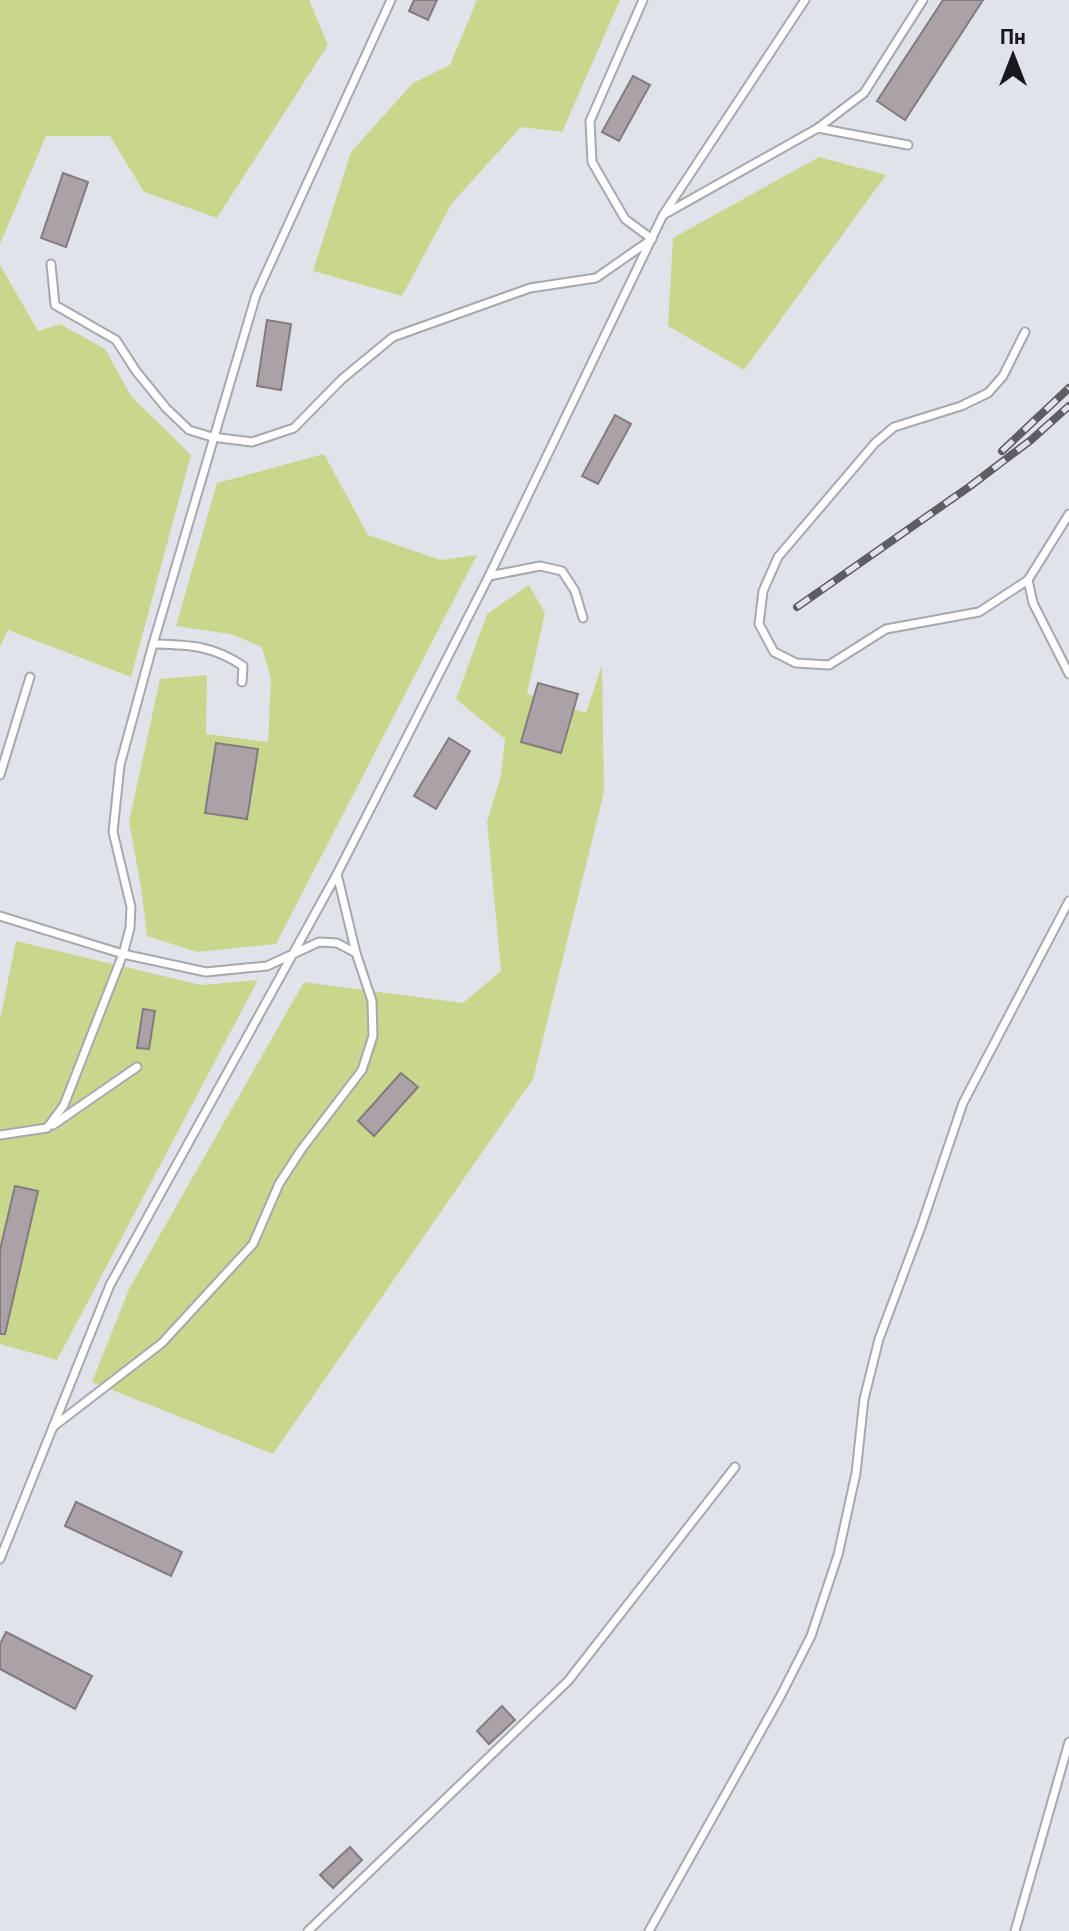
<svg xmlns="http://www.w3.org/2000/svg" width="1069" height="1931" font-family="'PT Sans',sans-serif">
  <rect width="100%" height="100%" fill="#e1e3ea"/>
  <g fill="#c9d78d">
    <polygon points="0,0 309,0 328,45 217,218 144,192 110,136 46,136 0,244"/>
    <polygon points="477,0 620,0 562,132 521,127 452,203 402,296 313,271 351,152 413,83 450,65"/>
    <polygon points="819,157 886,175 744,370 668,326 673,238"/>
    <polygon points="0,265 38,331 60,324 105,349 131,396 191,455 131,677 8,630 0,647"/>
    <polygon points="324,454 368,535 441,560 477,555 276,944 197,952 147,936 141,887 129,822 160,679 207,675 206,734 268,742 271,679 262,647 230,634 176,626 217,483"/>
    <polygon points="529,585 545,613 527,694 586,713 602,665 604,792 533,1079 273,1454 92,1382 129,1289 304,982 463,1003 501,971 487,822 501,775 505,739 456,699 487,614"/>
    <polygon points="16,941 201,985 258,980 57,1360 0,1344 0,1020"/>
  </g>
  <g fill="#aaa2a6" stroke="#827b7f" stroke-width="2">
    <polygon points="414,0 437,0 428,20 409,11"/>
    <polygon points="943,0 983,0 905,120 877,101"/>
    <polygon points="633,76 650,85 619,141 602,132"/>
    <polygon points="63,173 88,182 66,247 41,238"/>
    <polygon points="267,320 291,324 281,390 257,386"/>
    <polygon points="615,415 631,424 598,484 582,476"/>
    <polygon points="538,683 578,694 561,753 521,742"/>
    <polygon points="449,738 470,751 436,809 414,796"/>
    <polygon points="216,743 258,749 247,819 205,813"/>
    <polygon points="143,1009 155,1011 149,1049 137,1048"/>
    <polygon points="401,1073 418,1087 374,1136 358,1121"/>
    <polygon points="15,1186 38,1191 5,1334 0,1334 0,1250"/>
    <polygon points="76,1502 182,1552 171,1576 65,1526"/>
    <polygon points="6,1632 92,1676 75,1709 0,1669 0,1644"/>
    <polygon points="502,1706 515,1720 489,1744 477,1731"/>
    <polygon points="350,1847 362,1860 333,1888 320,1875"/>
  </g>
  <g fill="none" stroke-linecap="round" stroke-linejoin="round">
    <g stroke="#a6a8af" stroke-width="11">
      <g id="lane">
        <polyline points="818,128 864,93 923,0"/>
        <polyline points="665,214 818,128 908,145"/>
        <polyline points="51,264 55,305 116,340 136,371 166,408 189,430 212,437 252,442 294,428 342,379 393,337 530,288 596,278 652,239 625,219 592,162 590,121 643,0"/>
        <polyline points="1025,332 1003,376 988,393 961,406 894,427 875,443 778,557 763,591 759,624 774,652 796,663 829,665 886,629 979,612 1028,580 1069,514"/>
        <polyline points="489,576 540,566 562,571 575,591 583,618"/>
        <polyline points="1028,580 1033,603 1069,674"/>
        <polyline points="153,644 256,295 391,0"/>
        <polyline points="0,775 30,677"/>
        <path d="M0,916l123,38 7,-26 1,-21 -18,-75 7,-67 33,-121c36,1 59,1 90,22l-1,16"/>
        <polyline points="53,1125 137,1067"/>
        <polyline points="0,1135 47,1128 64,1105 123,954 206,972 267,966 319,942 337,943 356,953"/>
        <polyline points="53,1427 162,1343 253,1244 279,1184 301,1150 362,1070 373,1036 372,1001 356,953 337,874"/>
        <polyline points="0,1559 110,1285 337,874 489,576 663,215 805,0"/>
        <polyline points="308,1931 568,1681 735,1467"/>
        <polyline points="649,1931 780,1697 811,1636 838,1555 856,1473 864,1399 879,1339 921,1227 963,1103 1069,901"/>
        <polyline points="1015,1931 1069,1742"/>
      </g>
    </g>
    <use href="#lane" stroke="#fff" stroke-width="7"/>
    <g stroke="#5d5e62" stroke-width="8">
      <g id="rail">
        <polyline points="1002,451 1069,388"/>
        <polyline points="797,607 969,487 1031,440 1069,406"/>
      </g>
    </g>
    <use href="#rail" stroke="#e1e3ea" stroke-width="5" stroke-dasharray="15" stroke-linecap="butt"/>
  </g>
  <g transform="translate(1013 56)" stroke="#e1e3ea" stroke-width="6" paint-order="stroke">
  <path d="M0-6L14 30L0 20L-14 30Z" fill="#18191c"/>
  <text y="-12" font-size="22" font-weight="bold" text-anchor="middle" fill="#18191c">Пн</text>
  </g>
</svg>
